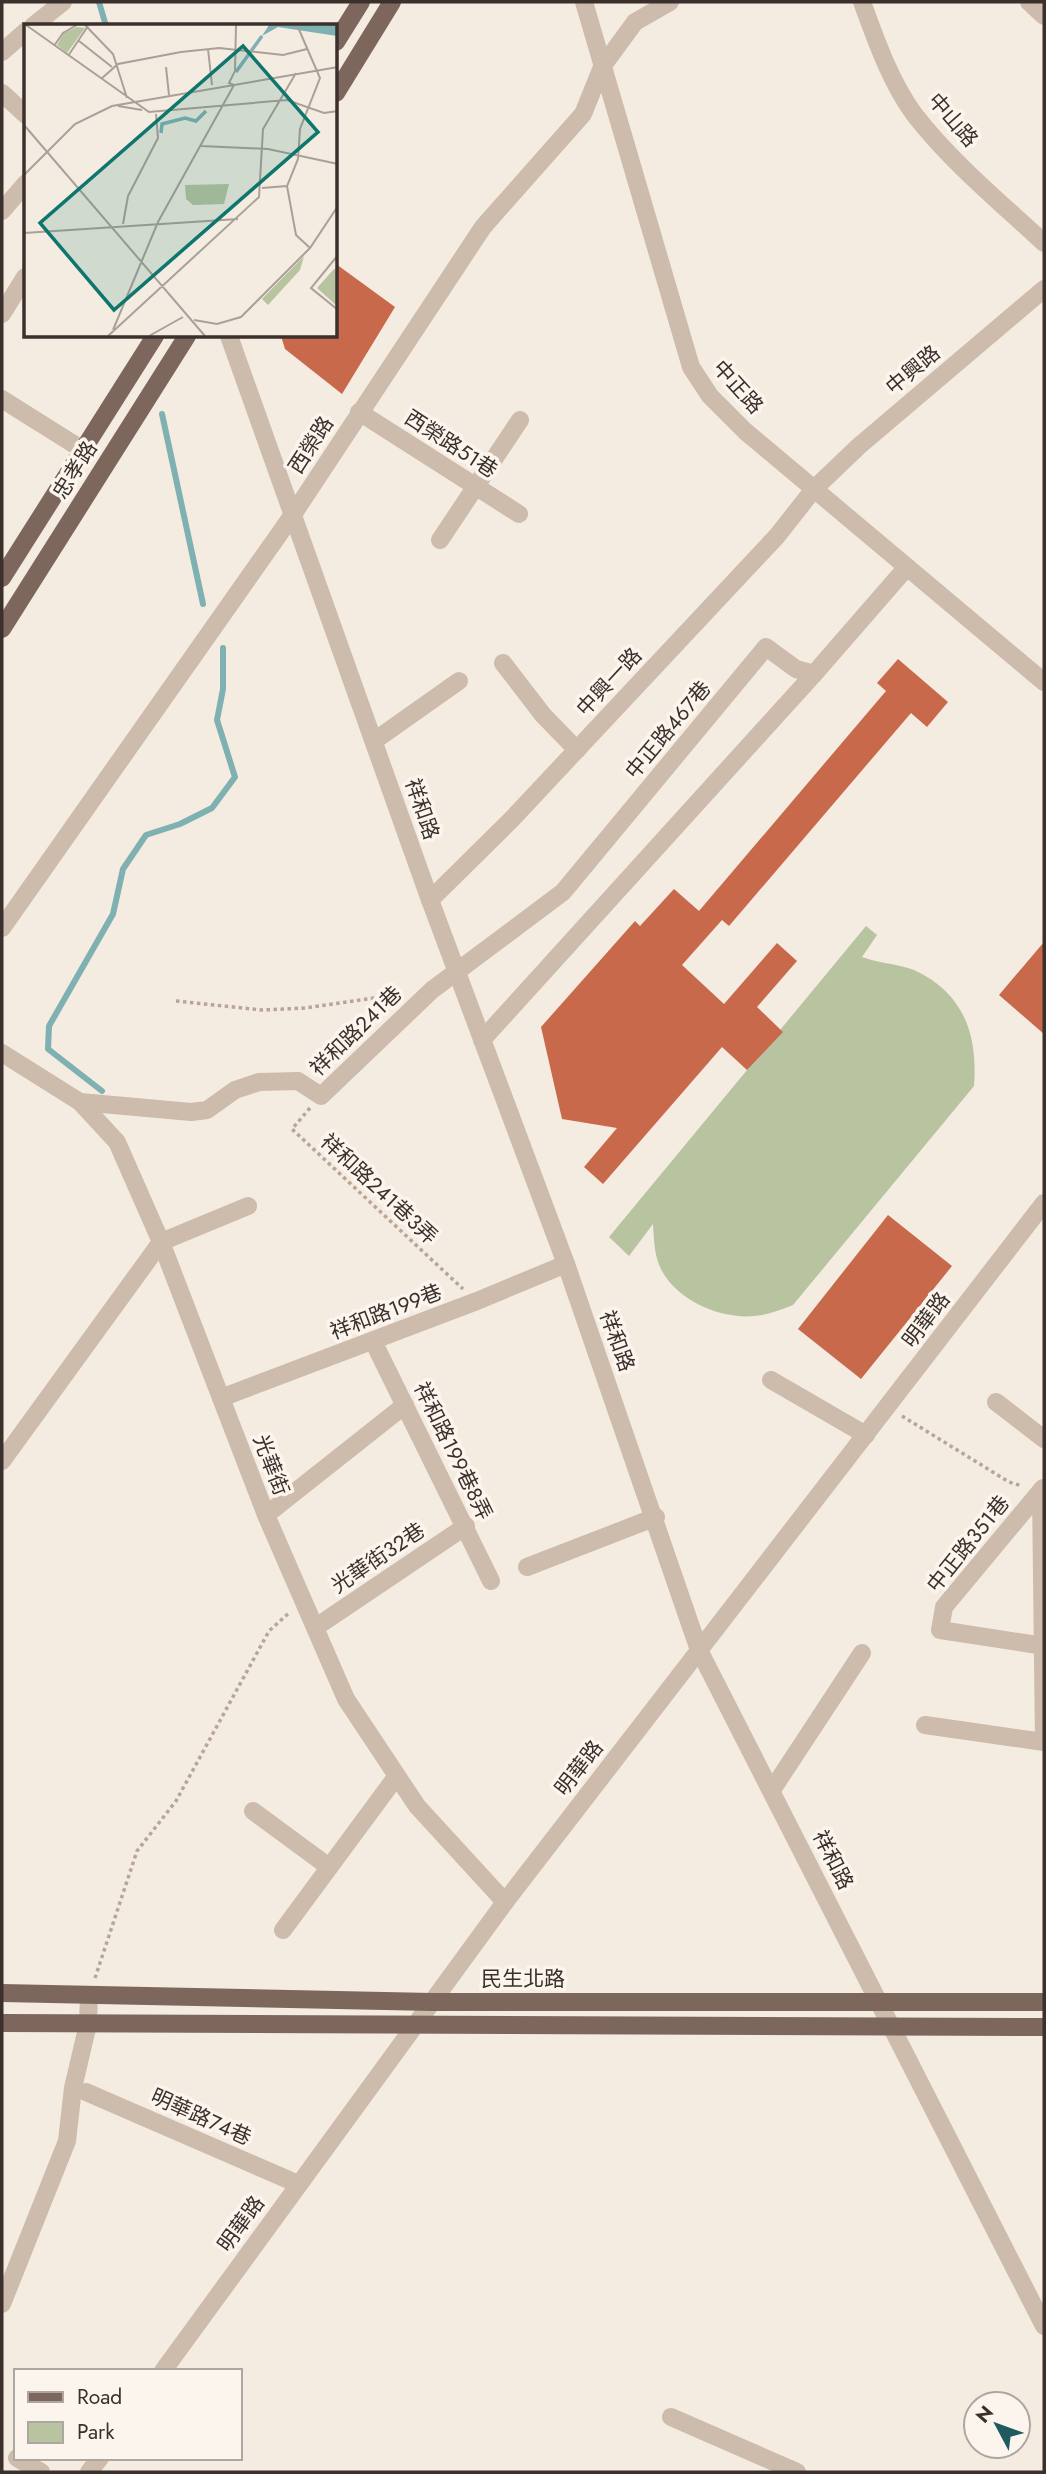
<svg xmlns="http://www.w3.org/2000/svg" width="1046" height="2474" font-family="Jost,'Noto Sans TC',sans-serif">
  <rect width="100%" height="100%" fill="#f4ebe1"/>
  <path fill="#b8c4a0" d="M866,926l11,9 -15,22c16,6 36,7 52,13 50,23 64,65 60,116l-181,219c-10,4 -21,8 -31,10 -36,7 -86,-13 -102,-48 -6,-14 -6,-28 -7,-43l-24,32 -20,-19z"/>
  <g fill="none" stroke-linecap="round" stroke-linejoin="round">
    <g stroke="#7fb0b2" stroke-width="6">
      <polyline points="99,2 106,26"/>
      <polyline points="162,414 203,604"/>
      <polyline points="102,1091 48,1049 49,1026 113,914 123,869 146,835 180,824 212,808 235,777 217,720 223,689 223,648"/>
    </g>
  </g>
  <g fill="#c8694b">
    <polygon points="336,264 395,307 342,394 285,349 281,336 336,336"/>
    <polygon points="898,659 948,702 927,727 911,713 729,926 722,920 682,965 724,1004 777,943 797,961 757,1007 783,1032 747,1070 722,1047 603,1184 584,1167 617,1128 562,1119 541,1027 635,921 640,926 674,889 699,911 886,691 877,683"/>
    <polygon points="1044,942 1044,1034 999,995"/>
    <polygon points="888,1215 952,1266 861,1379 798,1329"/>
  </g>
  <g fill="none" stroke-linecap="round" stroke-linejoin="round">
    <g stroke="#b9a596" stroke-width="3.5" stroke-dasharray="3.5 3.5" stroke-linecap="butt">
      <polyline points="176,1001 262,1010 305,1008 402,994"/>
      <polyline points="310,1108 292,1129 463,1289"/>
      <polyline points="902,1416 1009,1482 1022,1486"/>
      <polyline points="95,1978 137,1851 176,1801 269,1631 290,1612"/>
    </g>
    <g stroke="#cdbbac" stroke-width="18">
      <polyline points="584,2 691,367 710,396 745,431 1044,682"/>
      <path d="M862,2c14,38 28,79 52,112 37,48 86,88 130,129"/>
      <polyline points="1029,2 1044,16"/>
      <polyline points="33,26 63,2"/>
      <polyline points="2,52 26,31"/>
      <polyline points="2,93 26,115"/>
      <polyline points="2,211 26,183"/>
      <polyline points="2,314 25,277"/>
      <polyline points="229,336 430,900 566,1264 699,1650 1044,2326"/>
      <polyline points="2,399 83,450"/>
      <polyline points="359,412 519,514"/>
      <polyline points="440,540 520,420"/>
      <polyline points="503,663 543,715 577,750"/>
      <polyline points="374,741 459,681"/>
      <polyline points="430,900 511,820 777,536 814,489 859,446 1044,289"/>
      <polyline points="2,928 294,513 483,227 583,114 602,67 635,22 670,2"/>
      <polyline points="482,1040 814,674"/>
      <polyline points="2,1053 80,1102 117,1142 161,1242 266,1515 346,1699 417,1806 505,1902"/>
      <polyline points="80,1102 191,1112 207,1110 235,1090 259,1082 298,1081 321,1096 432,990 563,892 766,647 796,669 814,674 907,567"/>
      <polyline points="373,1341 491,1581"/>
      <polyline points="771,1380 866,1435"/>
      <polyline points="221,1398 477,1301 566,1264"/>
      <polyline points="996,1402 1044,1439"/>
      <polyline points="2,1461 161,1242 248,1206"/>
      <polyline points="1043,1488 944,1607 940,1630 1044,1646"/>
      <polyline points="266,1515 405,1405"/>
      <polyline points="527,1567 656,1517"/>
      <polyline points="316,1627 466,1526"/>
      <polyline points="925,1725 1044,1742 1041,1491 1044,1491"/>
      <polyline points="772,1790 862,1653"/>
      <polyline points="253,1811 329,1867"/>
      <polyline points="283,1930 396,1777"/>
      <polyline points="86,2092 298,2184"/>
      <polyline points="2,2304 67,2141 73,2088 88,2024 89,1996"/>
      <polyline points="163,2371 505,1902 1044,1203"/>
      <polyline points="671,2417 797,2472"/>
      <polyline points="17,2458 41,2472"/>
      <polyline points="89,2472 100,2458"/>
    </g>
    <g stroke="#7d675c" stroke-width="18">
      <polyline points="336,42 361,2"/>
      <polyline points="336,93 392,2"/>
      <polyline points="2,578 155,336"/>
      <polyline points="2,629 187,336"/>
      <polyline points="2,1993 432,2002 1044,2002"/>
      <polyline points="2,2023 1044,2027"/>
    </g>
  </g>
  <g text-anchor="middle" stroke-width="7" stroke-linejoin="round" paint-order="stroke">
    <g font-size="21" fill="#3b302b" stroke="#fbf5ee">
      <text transform="translate(953 120) rotate(49)" y="7">中山路</text>
      <text transform="translate(913 370) rotate(-40)" y="7">中興路</text>
      <text transform="translate(738 387) rotate(48)" y="7">中正路</text>
      <text transform="translate(451 444) rotate(33)" y="7">西榮路51巷</text>
      <text transform="translate(311 445) rotate(-57)" y="7">西榮路</text>
      <text transform="translate(75 470) rotate(-58)" y="7">忠孝路</text>
      <text transform="translate(609 682) rotate(-47)" y="7">中興一路</text>
      <text transform="translate(668 730) rotate(-50)" y="7">中正路467巷</text>
      <text transform="translate(422 809) rotate(71)" y="7">祥和路</text>
      <text transform="translate(356 1031) rotate(-44)" y="7">祥和路241巷</text>
      <text transform="translate(379 1189) rotate(43)" y="7">祥和路241巷3弄</text>
      <text transform="translate(386 1312) rotate(-21)" y="7">祥和路199巷</text>
      <text transform="translate(926 1320) rotate(-53)" y="7">明華路</text>
      <text transform="translate(617 1341) rotate(70)" y="7">祥和路</text>
      <text transform="translate(453 1451) rotate(64)" y="7">祥和路199巷8弄</text>
      <text transform="translate(271 1465) rotate(69)" y="7">光華街</text>
      <text transform="translate(968 1544) rotate(-51)" y="7">中正路351巷</text>
      <text transform="translate(378 1558) rotate(-34)" y="7">光華街32巷</text>
      <text transform="translate(579 1768) rotate(-52)" y="7">明華路</text>
      <text transform="translate(833 1860) rotate(63)" y="7">祥和路</text>
      <text x="523" y="1986">民生北路</text>
      <text transform="translate(201 2117) rotate(24)" y="7">明華路74巷</text>
      <text transform="translate(241 2224) rotate(-54)" y="7">明華路</text>
    </g>
  </g>
  <g transform="translate(24 24)">
    <rect width="313" height="313" fill="#f4ebe1"/>
    <path d="M53,3l8,1 -18,25 -10,-8 7,-12zM205,160l-5,20 -31,1 -7,-6 -1,-14zM280,232l-4,14 -32,35 -6,-6zM310,245l3,1v36l-20,-18z" fill="#b8c4a0"/>
    <path d="M245,1h68v11l-59,-9 -16,9z" fill="#7fb0b2"/>
    <path fill="none" stroke="#7fb0b2" stroke-width="3.5" d="M212,48l26,-36M137,109l1,-9 23,-6 11,3 10,-10"/>
    <path fill="none" stroke="#aaa098" stroke-width="2" d="M2,1l123,87 138,-12 37,13 14,-2M61,1l28,29 14,44M273,1l23,53 -20,51 -2,30 -11,27 9,49 14,13M55,17l33,26M30,22l9,-13 14,-8M184,25l4,36M44,32l20,-30M142,43l3,28M77,55l17,-15 63,-12 38,-4 64,7 24,-6M94,82l24,4M0,101l181,211M177,122l67,3 70,15M0,151l51,-51 37,-18 226,-39M238,164l25,-2M99,200l5,-28 30,-58 -2,-24M0,209l214,-14M314,231l-27,33 27,22M170,296l23,4 24,-7 69,-69 28,-42M89,306l45,-108 76,-137 -5,-2 6,-12 1,-46M84,312l151,-139 4,-68 33,-56M125,312l34,-19"/>
    <path fill="#0f766e" fill-opacity="0.15" stroke="#0f766e" stroke-width="3.5" d="M219,22l75,86 -204,178 -74,-87z"/>
    <rect width="313" height="313" fill="none" stroke="#3b302b" stroke-width="3.5"/>
  </g>
  <rect width="1046" height="2474" fill="none" stroke="#3b302b" stroke-width="7"/>
  <rect x="14" y="2369" width="228" height="91" fill="#fbf5ee" stroke="#aea6a0" stroke-width="2"/>
  <rect x="28" y="2392" width="35" height="10" fill="#7d675c" stroke="#aea6a0" stroke-width="2"/>
  <text x="77" y="2404" font-size="21" fill="#3b302b">Road</text>
  <rect x="28" y="2422" width="35" height="21" fill="#b8c4a0" stroke="#aea6a0" stroke-width="2"/>
  <text x="77" y="2439" font-size="21" fill="#3b302b">Park</text>
  <g transform="translate(997 2425) rotate(311)"><circle r="33" fill="#fbf5ee" stroke="#aea6a0" stroke-width="2"/>
  <path d="M0-5L12 26L0 18L-12 26Z" fill="#1f5a5e"/>
  <text y="-10" font-size="19" font-weight="bold" text-anchor="middle" fill="#3b302b">N</text>
  </g>
</svg>
